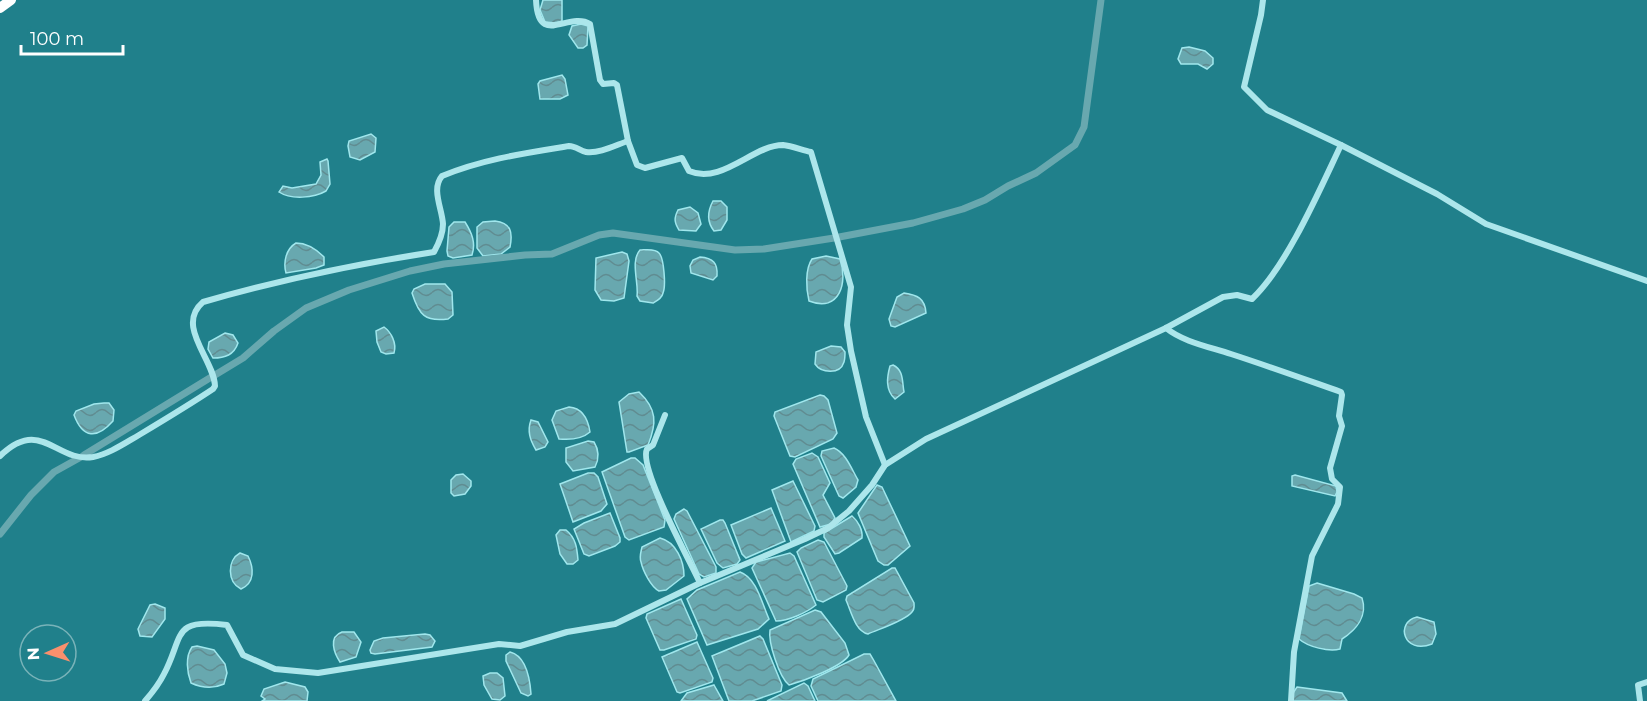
<svg xmlns="http://www.w3.org/2000/svg" width="1647" height="701" font-family="Montserrat,sans-serif">
  <defs>
    <pattern id="water-waves" width="16" height="10" patternUnits="userSpaceOnUse" patternTransform="scale(1.5)"><rect width="16" height="10" fill="#68a8af"/><path d="M0 5q4-4 8 0t8 0" fill="none" stroke="#608c91"/></pattern>
  </defs>
  <rect width="100%" height="100%" fill="#20808b"/>
  <g fill="url(#water-waves)" stroke="#a0e7ed" stroke-width="1.5">
    <polygon points="543,0 562,0 562,21 556,23 545,22 540,10"/>
    <polygon points="581,24 588,26 587,45 583,48 578,48 569,35 572,26"/>
    <polygon points="1189,47 1205,51 1213,58 1213,64 1207,69 1198,64 1181,64 1178,59 1182,48"/>
    <polygon points="562,75 565,79 568,95 560,99 540,99 538,84 540,81"/>
    <polygon points="371,134 376,138 375,152 360,160 350,157 348,146 349,141"/>
    <path d="M327,159l1,2 2,23 -4,7c-12,7 -35,9 -47,1l4,-6 9,2 24,-4 5,-9 -1,-13z"/>
    <path d="M713,201h8l6,6v13l-6,10 -7,1c-7,-9 -7,-19 -1,-30z"/>
    <path d="M690,207l8,6 3,11 -5,7 -17,-1c-5,-8 -5,-12 -1,-20z"/>
    <path d="M495,221c16,2 18,11 15,26l-9,7 -18,2 -6,-8v-21l6,-5z"/>
    <path d="M454,222h11c7,11 11,21 7,33l-19,3 -5,-2 -1,-5 2,-24z"/>
    <path d="M296,243c11,0 20,6 28,14v8l-8,3 -30,5c-3,-11 0,-24 10,-30z"/>
    <path d="M640,250c5,0 15,-2 19,3 5,5 7,33 4,40 -1,5 -5,7 -10,10l-13,-2 -3,-5c2,-13 -7,-35 3,-46z"/>
    <polygon points="622,252 627,254 629,261 624,298 614,301 601,300 595,290 596,258"/>
    <path d="M826,256l14,3c8,23 0,54 -31,42 -3,-12 -4,-32 3,-42z"/>
    <path d="M700,257c13,1 18,6 17,19l-4,4 -22,-7 -1,-7 3,-6z"/>
    <path d="M425,284h20l7,8 1,23 -5,4c-23,3 -29,-4 -36,-26l2,-4z"/>
    <path d="M904,293c13,2 21,5 22,20l-31,14 -4,-1 -2,-7 8,-22z"/>
    <path d="M384,327c7,5 13,16 10,26l-8,1 -5,-2 -4,-10 -1,-11z"/>
    <path d="M225,333l8,2 5,8c-4,12 -13,15 -25,15l-5,-9 1,-7z"/>
    <path d="M831,346l10,1 4,5c0,3 0,7 -1,10 -4,13 -23,11 -29,2l1,-12z"/>
    <path d="M893,365c11,5 9,17 11,27l-9,7c-10,-9 -8,-22 -5,-33z"/>
    <path d="M639,392c18,17 18,31 9,53l-19,7h-2l-8,-50 10,-8z"/>
    <polygon points="820,395 824,396 828,400 837,433 833,439 795,457 790,456 774,416 775,412"/>
    <path d="M104,403h5l5,7 -1,11c-16,18 -30,18 -39,-6l2,-4 18,-7z"/>
    <path d="M569,407c13,1 19,12 21,25 -8,7 -20,8 -31,7l-7,-19 4,-9z"/>
    <path d="M531,420l7,2 10,20 -3,5 -9,3c-6,-10 -9,-19 -5,-30z"/>
    <path d="M588,441l6,1c5,8 5,17 1,25l-22,4 -7,-9v-14z"/>
    <path d="M834,448c12,5 18,22 24,32l-2,7 -13,11 -4,-2 -18,-40 1,-5z"/>
    <polygon points="812,453 818,457 830,483 823,495 835,518 831,524 820,527 793,464 796,459"/>
    <polygon points="631,458 635,458 643,465 665,520 664,527 629,540 625,537 602,472"/>
    <polygon points="588,473 594,473 598,477 607,504 601,511 573,522 560,484"/>
    <polygon points="463,474 471,481 471,486 465,494 454,496 451,493 451,480 456,475"/>
    <polygon points="1295,475 1336,486 1337,492 1335,496 1292,486 1292,476"/>
    <polygon points="793,481 815,526 814,531 791,542 772,490"/>
    <polygon points="877,485 882,487 910,546 888,565 884,565 878,561 858,513"/>
    <polygon points="771,508 785,541 746,558 742,554 731,525"/>
    <polygon points="684,509 687,511 716,567 716,573 704,577 699,574 674,519 676,514"/>
    <polygon points="610,513 620,538 620,542 615,546 589,556 584,554 574,529 584,523"/>
    <path d="M852,516c6,5 11,14 10,22l-23,15 -4,1 -11,-17v-4z"/>
    <polygon points="720,520 723,520 725,523 740,560 737,564 723,568 717,563 701,529"/>
    <path d="M560,530h6c10,8 11,18 12,30l-5,4h-6l-7,-10 -4,-19z"/>
    <path d="M660,538c16,4 24,23 24,38l-18,14 -7,1c-8,-4 -16,-20 -18,-29 -2,-5 0,-10 1,-15z"/>
    <polygon points="818,540 824,542 847,586 846,590 823,602 817,600 797,552 801,548"/>
    <path d="M240,553l8,3c6,12 7,27 -7,33 -14,-7 -14,-29 -1,-36z"/>
    <path d="M790,553l4,3 22,49c-10,8 -28,16 -40,16l-24,-53 4,-6z"/>
    <path d="M892,568h3l19,35c0,4 1,6 -2,9 -7,9 -33,17 -44,22 -13,-3 -17,-23 -22,-34l1,-4z"/>
    <path d="M740,572c17,6 22,32 29,47l-11,10 -51,16 -20,-46 10,-9z"/>
    <path d="M1317,583l37,11 8,4c6,18 -6,32 -20,41l-2,10c-11,3 -32,-2 -41,-10l10,-53z"/>
    <polygon points="681,599 697,635 696,639 664,650 660,650 646,618 647,614"/>
    <polygon points="155,604 165,608 165,619 152,637 140,636 138,629 150,605"/>
    <path d="M815,610l6,2 24,31 4,12c-7,12 -46,26 -60,30 -10,-8 -21,-43 -19,-55z"/>
    <path d="M1417,617l17,5 2,12 -4,10c-29,11 -37,-22 -15,-27z"/>
    <path d="M342,632h12l7,10 -5,15 -16,5c-6,-9 -12,-25 2,-30z"/>
    <polygon points="425,634 430,635 435,641 432,647 375,654 371,653 370,650 374,641 383,638"/>
    <polygon points="760,636 763,639 782,685 781,691 752,701 729,701 712,656"/>
    <polygon points="697,642 713,678 712,682 680,693 677,692 662,657"/>
    <path d="M197,646l17,4 11,14 2,9 -3,11c-11,5 -22,4 -33,-1 -4,-11 -6,-26 1,-36z"/>
    <path d="M510,652c16,4 20,28 21,42l-3,2 -7,-3 -15,-32v-6z"/>
    <polygon points="864,654 870,654 873,659 896,701 818,701 811,686 813,679"/>
    <polygon points="490,673 497,673 503,678 505,696 500,700 492,699 484,685 483,676"/>
    <polygon points="285,682 305,687 308,692 307,701 262,701 265,699 261,696 264,689"/>
    <polygon points="804,683 808,686 815,701 767,701"/>
    <polygon points="714,685 723,701 681,701 687,693"/>
    <polygon points="1297,687 1342,693 1347,701 1293,701 1293,693"/>
  </g>
  <g fill="none" stroke-linecap="round" stroke-linejoin="round">
    <g stroke="#68a8af" stroke-width="7">
      <polyline points="215,375 243,358 274,331 306,308 349,290 410,271 444,264 525,255 552,254 599,235 613,233 735,250 764,249 834,238 913,223 963,209 985,200 1008,186 1036,173 1075,145 1084,127 1101,0"/>
      <polyline points="84,455 213,376"/>
      <polyline points="0,534 31,495 54,472 81,457"/>
    </g>
    <g stroke="#ace6eb" stroke-width="6">
      <path d="M536,0c2,48 32,11 54,24l10,56 3,4 11,-1 3,2 11,56 9,24 8,3 37,-10 7,13c33,14 64,-26 94,-26 9,1 19,5 28,7l40,135 -4,38 4,26 15,66 19,48"/>
      <polyline points="1263,0 1261,15 1244,87 1267,110 1341,145"/>
      <path d="M1166,328c17,14 44,19 65,26 37,12 73,25 110,38l1,3 -3,21 3,10 -12,42 2,11 8,8 -2,17 -26,52 -18,96 -3,49"/>
      <path d="M665,415l-12,30 -6,4c-9,18 43,112 53,134"/>
      <path d="M0,456c41,-40 56,7 93,1 16,-3 32,-14 46,-22 25,-15 50,-30 74,-46l2,-3c-1,-27 -40,-60 -12,-84 76,-22 153,-38 231,-50 5,-9 9,-18 9,-28 -1,-16 -12,-35 -1,-48 41,-17 84,-23 127,-30 7,0 11,5 17,6 13,2 30,-7 42,-11"/>
      <path d="M145,701c7,-8 14,-17 19,-27 20,-38 7,-56 63,-49l16,30 32,14 43,4 181,-29 21,2 47,-14 48,-8 85,-41 105,-44 23,-11 21,-17 23,-26 13,-20 41,-26 240,-111 57,-31 14,-2 15,4c35,-33 68,-110 89,-154l96,49 49,30 161,57"/>
      <polyline points="1640,701 1638,685 1647,682"/>
    </g>
    <polyline stroke="#fff" stroke-width="10" points="0,8 11,0"/>
  </g>
  <g transform="translate(48 653) rotate(267)"><circle r="28" fill="#20808b" stroke="#79b3b9" stroke-width="1.5"/>
  <path d="M0-4.5L10 22L0 15L-10 22Z" fill="#f9906d"/>
  <text y="-9" font-size="16" font-weight="bold" text-anchor="middle" fill="#ffffff">N</text>
  </g>
  <path d="M21 45v9h102v-9" fill="none" stroke="#ffffff" stroke-width="3"/>
  <text x="30" y="45" font-size="18" fill="#ffffff" stroke="#20808b" stroke-width="4.5" paint-order="stroke">100 m</text>
</svg>
